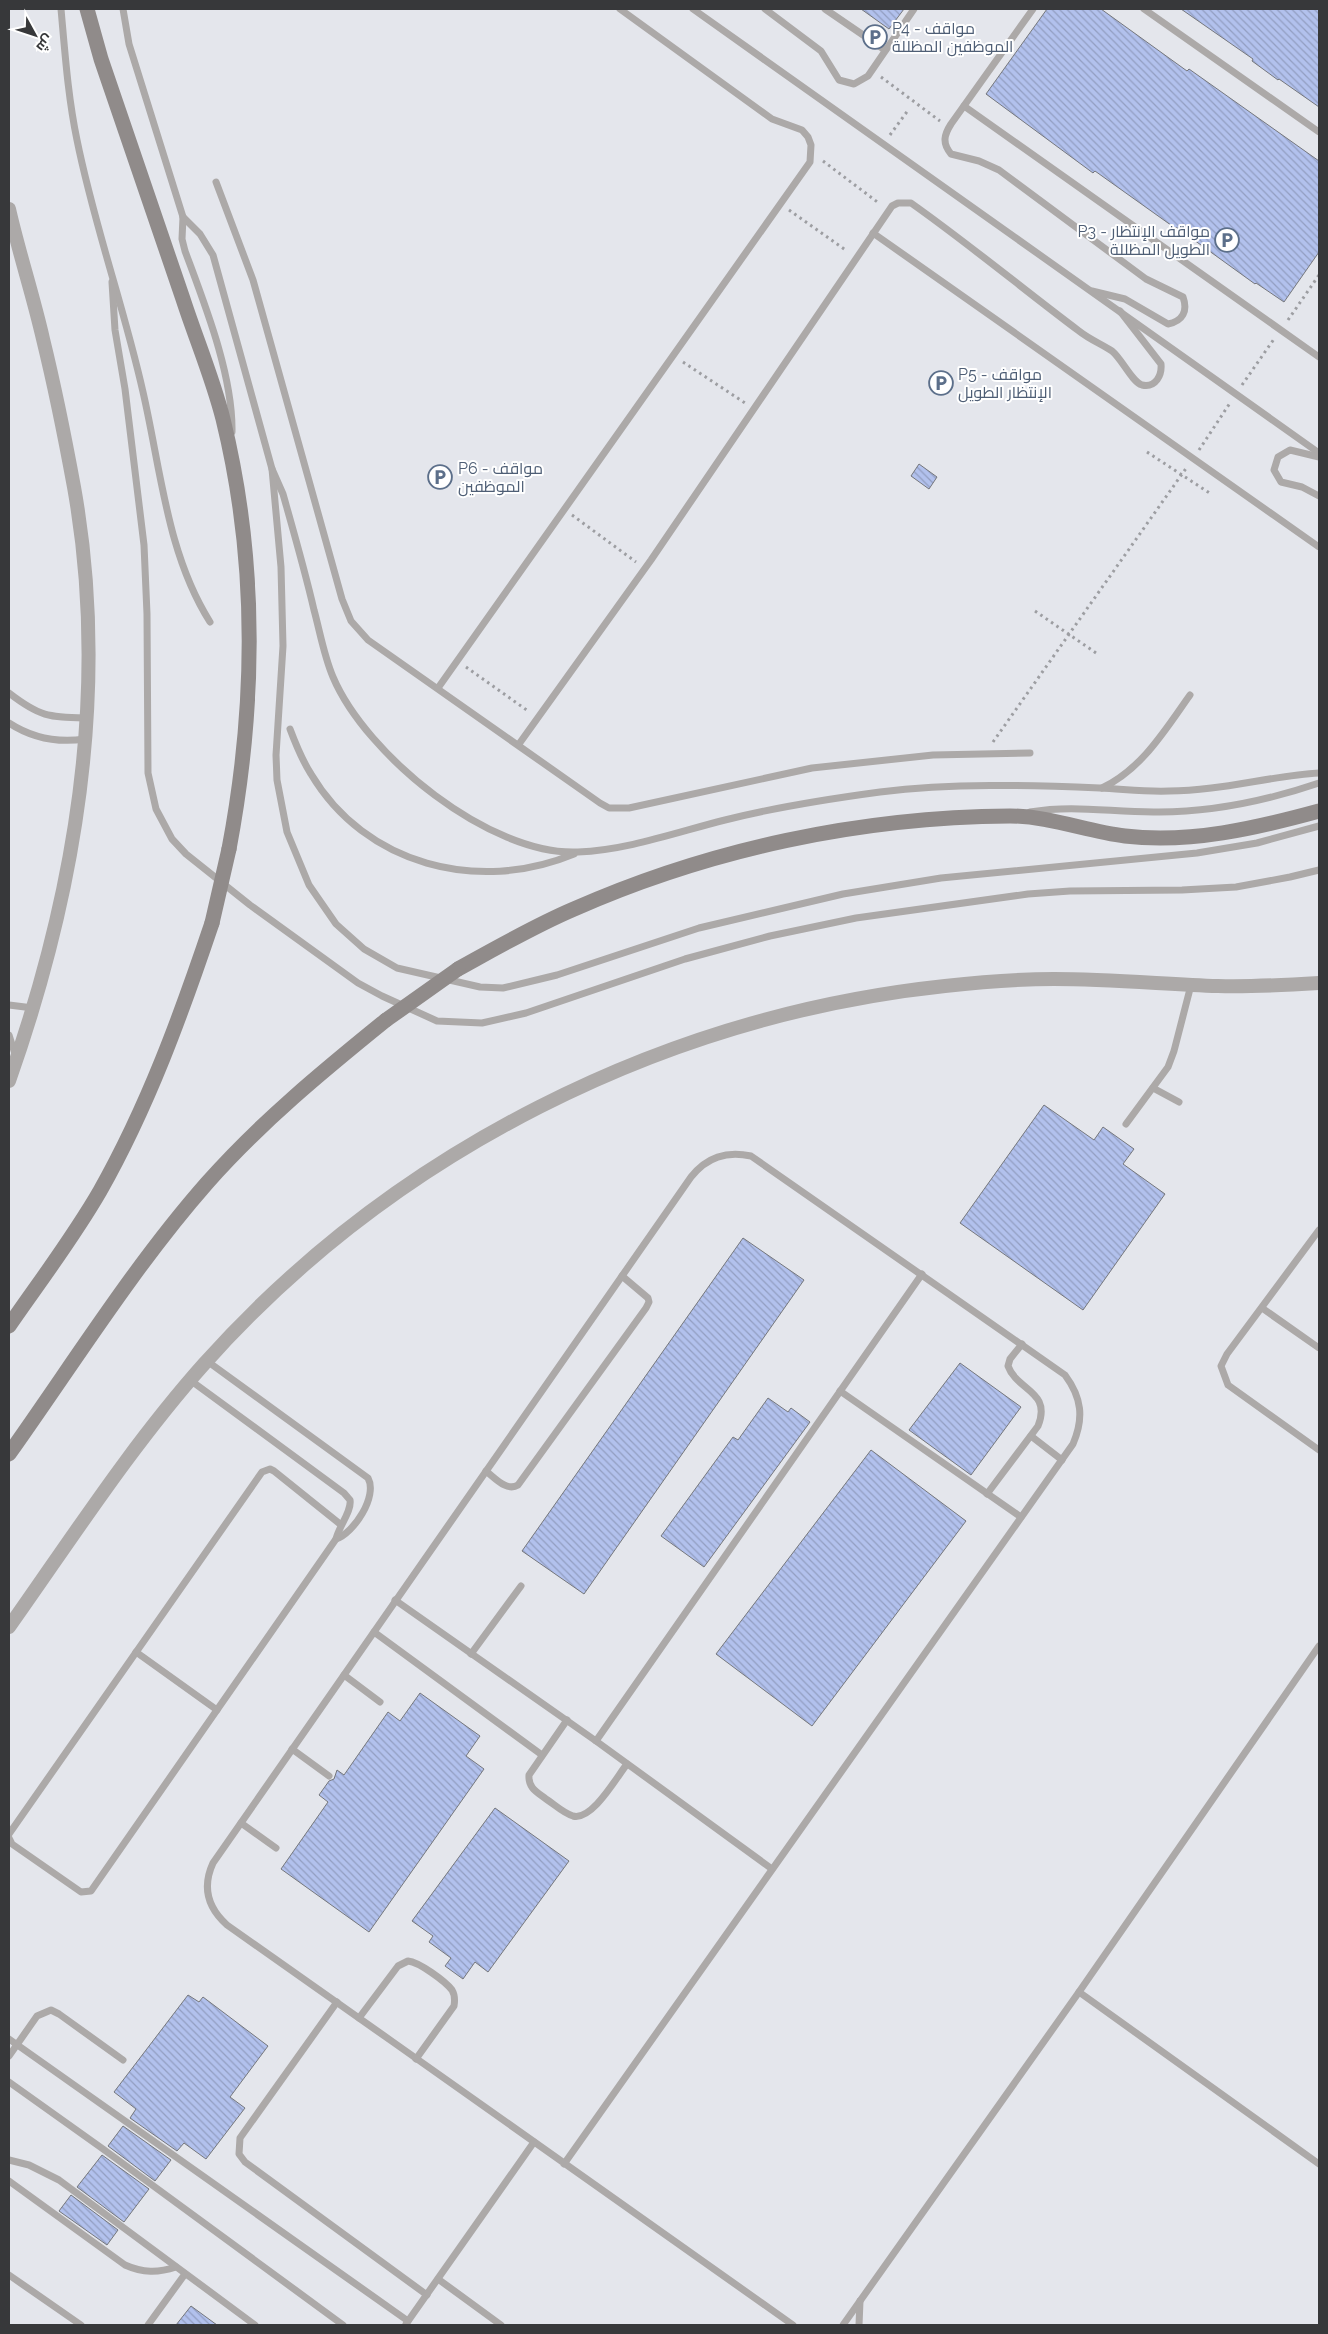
<svg xmlns="http://www.w3.org/2000/svg" width="1328" height="2334" font-family="Raleway,Cairo,sans-serif">
  <defs>
    <pattern id="building-back-hatch" width="6" height="6" patternUnits="userSpaceOnUse" patternTransform="scale(1.25)"><rect width="6" height="6" fill="#b2c1ed"/><path d="M-1 5l2 2M0 0l6 6M5-1l2 2" fill="none" stroke="#929ec1"/></pattern>
  </defs>
  <rect width="100%" height="100%" fill="#e4e6ec"/>
  <g fill="url(#building-back-hatch)" stroke="#75777c">
    <polygon points="861,9 904,9 889,29"/>
    <polygon points="1047,9 1101,9 1187,71 1189,69 1319,161 1319,252 1284,302 1256,283 1255,284 1176,227 1175,228 1095,171 1093,173 986,94"/>
    <polygon points="1181,9 1319,9 1319,107 1279,79 1278,80 1252,61 1253,59"/>
    <polygon points="919,464 937,477 929,489 911,476"/>
    <polygon points="1044,1105 1094,1140 1103,1127 1134,1149 1123,1164 1165,1194 1083,1310 960,1223"/>
    <polygon points="743,1238 804,1280 584,1594 522,1551"/>
    <polygon points="960,1363 1021,1407 971,1475 909,1430"/>
    <polygon points="768,1398 788,1412 791,1408 810,1422 704,1567 661,1536 733,1437 738,1440"/>
    <polygon points="871,1450 966,1521 812,1726 716,1654"/>
    <polygon points="420,1693 480,1736 466,1756 484,1769 369,1932 281,1869 328,1802 319,1795 329,1781 334,1779 337,1770 344,1775 388,1712 400,1721"/>
    <polygon points="495,1808 569,1861 488,1972 475,1962 463,1979 445,1966 451,1958 429,1942 433,1936 412,1921"/>
    <polygon points="188,1995 199,2002 203,1997 268,2046 230,2097 245,2108 206,2159 184,2143 177,2151 130,2118 136,2109 114,2092"/>
    <polygon points="123,2126 171,2160 155,2181 108,2146"/>
    <polygon points="102,2155 149,2189 124,2222 77,2187"/>
    <polygon points="71,2195 118,2230 107,2245 59,2211"/>
    <polygon points="191,2306 217,2325 176,2325"/>
  </g>
  <g fill="none" stroke-linecap="round" stroke-linejoin="round">
    <g stroke="#9d9ea2" stroke-width="3" stroke-dasharray="2.5 4" stroke-linecap="butt">
      <polyline points="881,77 940,121"/>
      <polyline points="890,135 909,109"/>
      <polyline points="823,161 880,204"/>
      <polyline points="789,210 847,251"/>
      <polyline points="1288,320 1319,275"/>
      <polyline points="683,362 745,403"/>
      <polyline points="1242,385 1274,339"/>
      <polyline points="1199,450 1230,403"/>
      <polyline points="1147,452 1211,494"/>
      <polyline points="572,515 636,562"/>
      <polyline points="1035,611 1099,655"/>
      <polyline points="466,667 528,711"/>
      <polyline points="993,742 1187,467"/>
    </g>
    <g stroke="#aca9a8" stroke-width="7">
      <path d="M61,9c4,44 7,88 16,131 17,85 47,167 66,252 18,78 24,162 67,230"/>
      <path d="M123,9l6,35 54,173 -1,22 3,12c20,54 48,124 47,181"/>
      <polyline points="693,9 1319,453"/>
      <polyline points="765,9 821,51 839,80 854,84 868,76 914,9"/>
      <polyline points="825,9 885,50"/>
      <path d="M1033,9l-82,115c-7,11 -9,19 0,30l28,7 20,9 147,109 37,18c5,14 0,24 -15,27l-43,-25 -33,-8"/>
      <polyline points="1144,9 1319,132"/>
      <polyline points="964,106 1319,357"/>
      <polyline points="216,182 253,280 342,599 351,621 368,640 600,803 609,808 629,808 812,768 933,755 1030,753"/>
      <path d="M183,217l17,17 13,21 59,214 11,25c11,39 22,77 31,116 6,22 10,46 19,67 33,78 157,179 245,175 50,-2 99,-20 147,-32 51,-13 103,-21 155,-28 72,-9 148,-7 220,-4 23,1 46,4 69,3 51,0 100,-15 150,-18"/>
      <polyline points="873,233 1319,547"/>
      <polyline points="112,282 115,330 125,389 144,545 147,614 148,773 156,809 172,839 186,854 250,905 358,983 382,996 437,1021 482,1023 526,1013 685,959 770,936 856,918 1028,894 1070,891 1182,890 1236,887 1290,877 1319,870"/>
      <polyline points="1319,457 1290,450 1278,457 1274,470 1281,482 1302,487 1319,496"/>
      <polyline points="272,469 281,567 283,646 276,755 277,780 287,832 309,885 336,924 364,949 397,968 480,987 503,988 557,975 699,928 843,894 941,878 1197,853 1257,843 1319,826"/>
      <polyline points="438,688 810,162 811,145 808,137 802,130 772,119 620,9"/>
      <path d="M9,693c31,24 40,24 77,25"/>
      <path d="M9,723c23,15 49,20 76,16"/>
      <path d="M290,729c6,16 12,31 21,45 54,91 167,120 263,80"/>
      <path d="M519,744l132,-184 241,-354 6,-3h13c58,41 112,86 168,128 10,8 22,13 33,20 10,8 20,31 30,34 14,3 20,-10 19,-21l-41,-53"/>
      <path d="M1102,788c40,-19 63,-58 88,-93"/>
      <path d="M1030,812c46,-8 84,1 129,0 53,0 110,-12 160,-29"/>
      <polyline points="9,1005 33,1008"/>
      <polyline points="9,1035 15,1054"/>
      <polyline points="1153,1088 1179,1102"/>
      <polyline points="1126,1124 1168,1067 1174,1051 1191,985"/>
      <polyline points="1319,1230 1227,1354 1221,1366 1228,1385 1319,1450"/>
      <polyline points="1262,1308 1319,1348"/>
      <path d="M207,1361l161,117c10,18 -14,55 -32,61"/>
      <polyline points="840,1391 1021,1517"/>
      <polyline points="1031,1436 1062,1460"/>
      <path d="M486,1471c9,7 21,21 32,14l128,-177 3,-6 -1,-4 -26,-22"/>
      <path d="M987,1494l51,-68c14,-35 -21,-35 -30,-60l2,-7 12,-15"/>
      <polyline points="395,1600 596,1741 772,1869"/>
      <polyline points="374,1632 542,1755"/>
      <polyline points="136,1652 217,1710"/>
      <polyline points="471,1654 521,1586"/>
      <polyline points="344,1675 380,1702"/>
      <path d="M567,1720l-38,55c-1,13 8,17 17,24 8,5 17,14 27,17 19,5 43,-38 54,-52"/>
      <polyline points="596,1741 922,1274"/>
      <polyline points="292,1749 329,1776"/>
      <polyline points="241,1823 276,1848"/>
      <polyline points="9,1834 262,1472 270,1469 274,1471 340,1524"/>
      <path d="M9,1838l3,6 69,48 10,-1 245,-352c3,-13 16,-28 14,-39l-6,-7 -154,-113"/>
      <polyline points="1079,1992 1319,2164"/>
      <polyline points="337,2002 240,2138 239,2154 245,2162 427,2295"/>
      <path d="M359,2018l39,-52 10,-5c11,1 37,20 44,29 3,5 3,10 2,16l-38,53"/>
      <polyline points="9,2039 408,2321"/>
      <polyline points="9,2056 37,2016 51,2010 59,2014 123,2060"/>
      <polyline points="9,2082 103,2149 343,2325"/>
      <polyline points="9,2160 29,2165 59,2180 255,2325"/>
      <path d="M564,2164l509,-720c11,-26 9,-46 -8,-69l-314,-219c-25,-5 -44,1 -60,21l-478,686c-11,24 -5,45 14,62 189,133 378,267 566,400"/>
      <path d="M9,2181l116,84c18,8 33,8 51,2"/>
      <polyline points="9,2275 81,2325"/>
      <polyline points="438,2279 501,2325"/>
      <polyline points="406,2324 534,2142"/>
      <polyline points="148,2325 185,2274"/>
      <polyline points="843,2325 1079,1992 1319,1646"/>
      <polyline points="859,2325 860,2301"/>
    </g>
    <g stroke="#aca9a8" stroke-width="14">
      <path d="M9,209c10,44 24,86 34,130 12,49 22,99 31,148 36,201 2,404 -65,594"/>
      <path d="M9,1627c63,-89 122,-181 195,-263 189,-212 459,-348 741,-378 36,-4 73,-7 109,-7 55,0 109,5 164,7 34,1 68,-1 101,-3"/>
    </g>
    <g stroke="#908b8a" stroke-width="15">
      <path d="M87,9l14,50c27,80 54,160 82,240 13,40 30,80 40,120 35,143 33,287 6,430"/>
      <path d="M458,969c38,-21 76,-43 116,-60 136,-60 286,-92 436,-93 39,0 76,15 115,20 64,8 132,-8 194,-25"/>
      <path d="M9,1326c31,-45 64,-88 91,-135 48,-85 81,-176 112,-268"/>
      <path d="M9,1454c64,-90 125,-188 198,-271 54,-61 116,-112 179,-163"/>
    </g>
    <g stroke="#908b8a" stroke-width="15">
      <polyline points="212,923 229,849"/>
      <polyline points="386,1020 458,969"/>
    </g>
  </g>
  <defs>
    <g id="parking-ring" transform="scale(1.25)"><circle r="9.5" fill="#fff" stroke="#5c6f8a" stroke-width="1.5"/><path d="M-3.5-5.5H1a3.5 3.5 0 0 1 0 7H-1V5.5H-3.5ZM-1-3.4V-.6H.8a1.4 1.4 0 0 0 0-2.8Z" fill="#5c6f8a"/></g>
  </defs>
  <g fill-rule="evenodd">
    <use href="#parking-ring" x="875" y="37"/>
    <use href="#parking-ring" x="1227" y="240"/>
    <use href="#parking-ring" x="941" y="383"/>
    <use href="#parking-ring" x="440" y="477"/>
  </g>
  <g text-anchor="middle" stroke-width="4" stroke-linejoin="round" paint-order="stroke">
    <g font-size="16" fill="#4e5e75" stroke="#fff" text-anchor="start">
      <text x="892" y="34">P4 - مواقف<tspan x="892" dy="18">الموظفين المظللة</tspan></text>
      <text x="1210" y="237" text-anchor="end">P3 - مواقف الإنتظار<tspan x="1210" dy="18">الطويل المظللة</tspan></text>
      <text x="958" y="380">P5 - مواقف<tspan x="958" dy="18">الإنتظار الطويل</tspan></text>
      <text x="458" y="474">P6 - مواقف<tspan x="458" dy="18">الموظفين</tspan></text>
    </g>
  </g>
  <rect width="1328" height="2334" fill="none" stroke="#37383a" stroke-width="20"/>
  <g transform="translate(35 35) rotate(130)" stroke="#ffffff" stroke-width="4" paint-order="stroke">
  <path d="M0-4L9 19L0 12L-9 19Z" fill="#37383a"/>
  <text y="-8" font-size="14" font-weight="bold" text-anchor="middle" fill="#37383a">ش</text>
  </g>
</svg>
